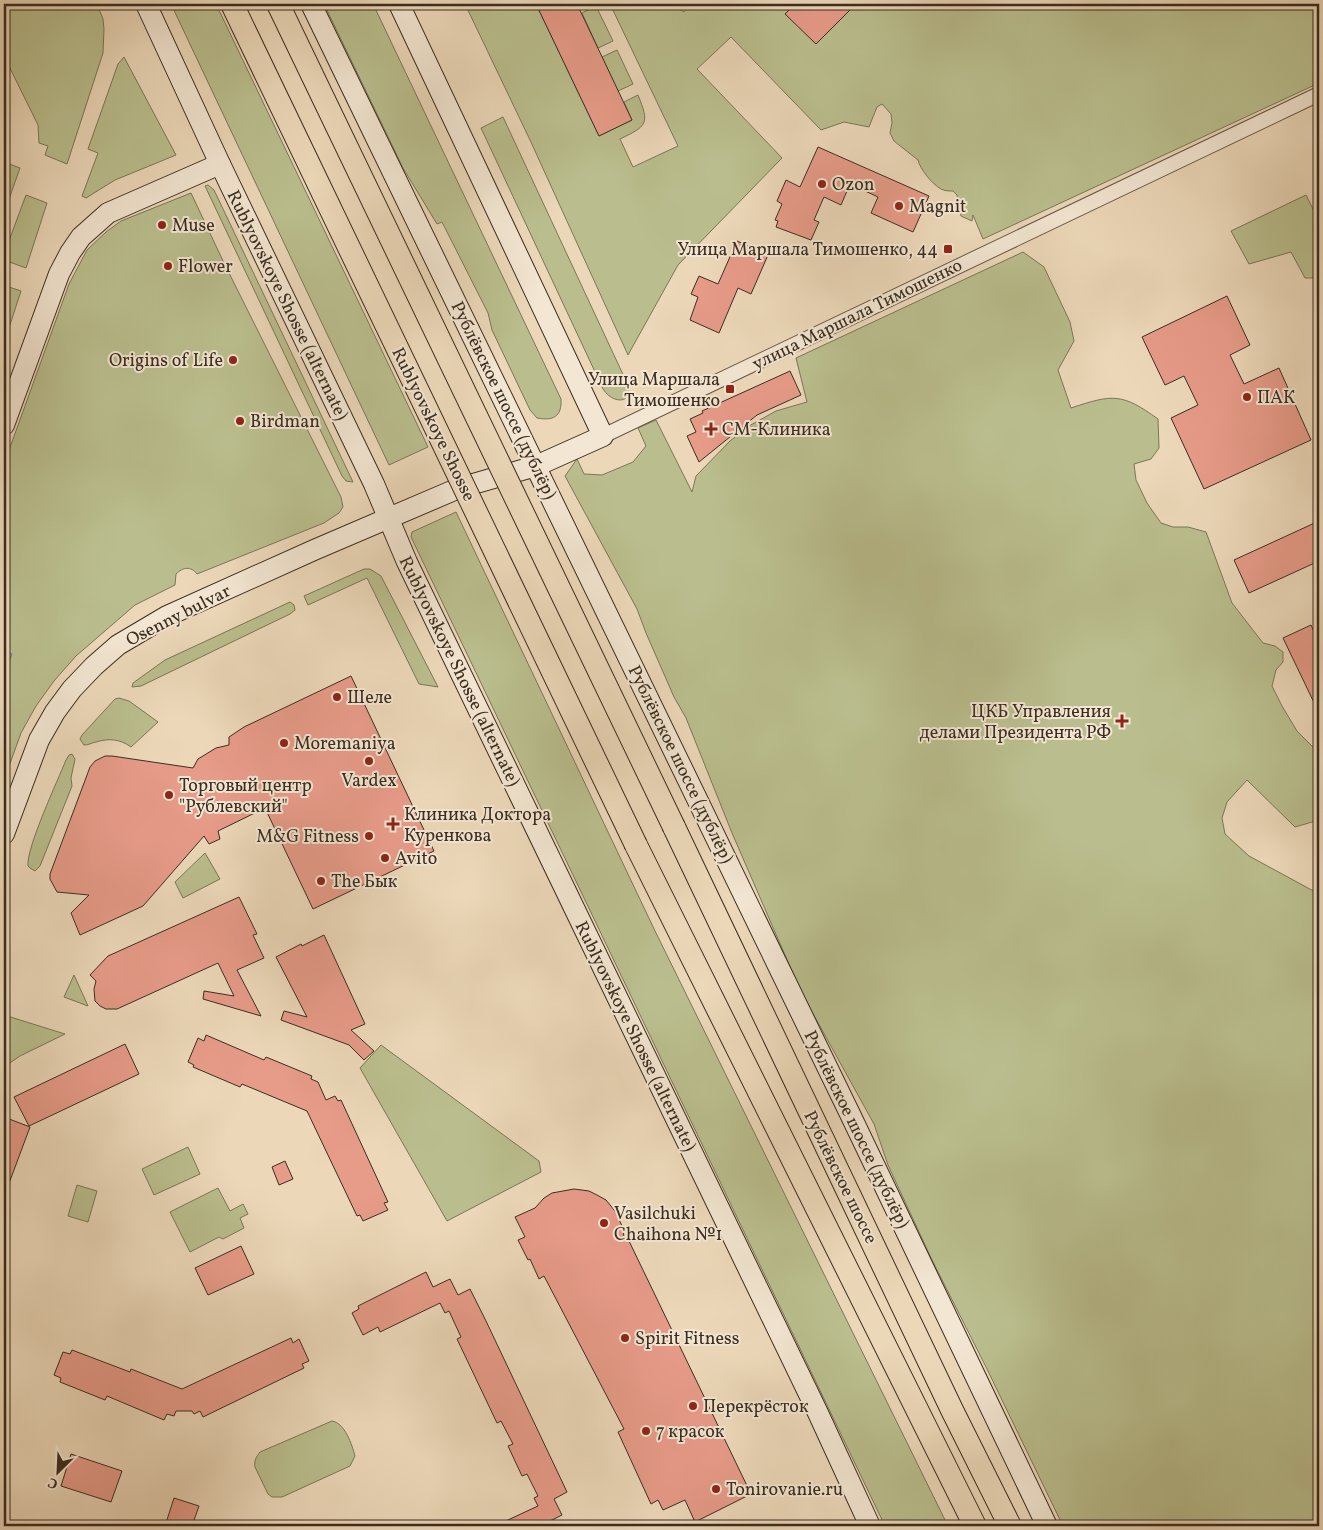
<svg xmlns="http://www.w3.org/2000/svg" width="1323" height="1530" font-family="Vollkorn,serif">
  <rect width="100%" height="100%" fill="#ecd8b9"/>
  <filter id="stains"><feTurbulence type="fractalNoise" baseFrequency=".004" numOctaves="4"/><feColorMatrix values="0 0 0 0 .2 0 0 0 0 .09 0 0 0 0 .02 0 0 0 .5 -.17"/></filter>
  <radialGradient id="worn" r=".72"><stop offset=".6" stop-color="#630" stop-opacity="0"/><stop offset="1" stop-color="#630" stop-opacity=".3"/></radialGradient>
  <g fill="#babe8e" stroke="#7a7658">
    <polygon points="4,4 97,4 103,19 104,29 103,53 67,164 45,155 48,146 39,143 38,125 4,56"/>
    <polygon points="171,4 216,4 428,447 389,465"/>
    <path d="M324,4h49l188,395c1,18 -8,22 -24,19l-7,-8 -38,-80 -4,-17 -46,-91 -5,2 -34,-56z"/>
    <path d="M465,4h71l63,132 33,-16 -8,-18 14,-7c12,29 9,31 -18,44l13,28 45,-21 -68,-142h61l13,8 6,-8h68l6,6 6,-6h549v79l-336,156 -10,-24 -1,6 -11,-5 -4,-21 -4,-4c-4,0 -8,0 -12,-2 -9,-5 -21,-20 -23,-29l-24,-19 -4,-8 2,-10 -1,-9 -9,-10 -5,3 -8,20 -25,-5 -23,8 -90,-93 -34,32 85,89 -104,107 -50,90 -98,-215z"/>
    <polygon points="596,6 613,41 598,48 582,13"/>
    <polygon points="617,50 633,84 618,91 602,57"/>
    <polygon points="124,57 176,155 115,180 86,198 82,196 98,153 88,149 118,64"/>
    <path d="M503,117l124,266c8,21 -14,22 -24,6l-122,-261z"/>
    <polygon points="4,162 20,168 4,213"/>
    <polygon points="208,185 214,190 353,482 346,481 342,476 205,186"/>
    <path d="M191,193l33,70 117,234 2,10 -4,6 -15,10 -127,51c-6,-8 -14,-7 -21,0l-1,11 -40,20 -59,51 -22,25 -18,25 -15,27 -17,47v-316l65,-180 18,-34 19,-18 15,-11z"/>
    <polygon points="26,195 47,203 26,268 4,260 4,254"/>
    <polygon points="1306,195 1319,221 1319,278 1305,278 1291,252 1249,264 1231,231"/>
    <path d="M1023,252l21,15 26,55 4,19 -16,29 13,38c42,-14 51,-15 87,11l1,29 -8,11 -17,5 2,16 11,23 14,20 12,4h15l18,5 26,71 31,40 12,3 8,6v10l-7,8 -4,16 10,20 15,25 16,16 6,16v57l-24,7 -48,-47 -20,22 -5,16 3,16 24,22 70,38v632h-256l-77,-159 -54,-107 -44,-95 -14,-41 -73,-132 -69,-159 -46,-115 -12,-21 -28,-64 -9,-24 -72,-133 12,-17 7,15 18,1 31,-13 13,-16 -8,-18 18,-8 36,72 4,-16 34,-35 19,-15 27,-15 31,-9 -11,-44z"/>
    <polygon points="9,287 21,291 4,343 4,302"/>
    <polygon points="456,512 656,933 948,1526 885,1526 411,537 412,532"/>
    <polygon points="364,569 370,569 381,576 438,687 419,684 367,578 308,605 304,596"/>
    <polygon points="290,602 294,605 295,610 290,614 141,686 132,687 133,683 165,660"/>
    <path d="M119,698l10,3 29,21 -27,25c-11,-8 -22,-9 -35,-5 -5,1 -7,3 -12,3l-4,-6 2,-4 33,-36z"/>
    <path d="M72,754l3,5 -4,19 1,8 -32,80 -5,5 -5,-3 -2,-2c-2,-18 30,-86 38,-106l3,-5z"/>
    <polygon points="205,853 220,879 183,898 175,882"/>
    <polygon points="74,975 88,1006 64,997"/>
    <polygon points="4,1015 65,1034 20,1056 4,1067"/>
    <polygon points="381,1045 539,1161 541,1172 447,1221 360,1068"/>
    <polygon points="188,1147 200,1174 154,1195 142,1169"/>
    <polygon points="77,1185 97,1191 88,1222 68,1216"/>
    <polygon points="218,1188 230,1211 243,1204 248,1214 240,1218 244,1228 223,1239 219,1237 190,1252 170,1212"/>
    <path d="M332,1421c13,2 20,24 23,35l-5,10 -68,31h-10l-4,-3 -13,-27c-1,-6 1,-10 5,-15z"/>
  </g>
  <polygon fill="#9cb8b9" stroke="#75807c" points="4,651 12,654 5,672 4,672"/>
  <g fill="#e79b89" stroke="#3b2d21">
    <polygon points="536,4 577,4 632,120 599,136"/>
    <polygon points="795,4 856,4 816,44 785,14"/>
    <polygon points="818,147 929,196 913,232 871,213 878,197 850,184 841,205 824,197 814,220 819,222 811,240 776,227 778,221 775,220 782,204 777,201 786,180 800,187"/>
    <polygon points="737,241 768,255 751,294 738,288 719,333 690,320 698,297 691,294 699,276 718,284"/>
    <polygon points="1227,296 1250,345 1230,355 1244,384 1279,368 1311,440 1204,489 1171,418 1198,405 1184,376 1165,385 1142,337"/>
    <polygon points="790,371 801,395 757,415 699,462 687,436 696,432 690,419 703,413 702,411"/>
    <polygon points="1319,521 1319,561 1249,593 1234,560"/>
    <polygon points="1311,625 1319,643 1319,713 1283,638"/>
    <polygon points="351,676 434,851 313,909 265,808 218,831 220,839 209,844 204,836 143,906 80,935 71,913 89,895 57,892 50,879 50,874 90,767 95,761 105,756 112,756 193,768 198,759 216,748 229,745 229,737 244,727"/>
    <polygon points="239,897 257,934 253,935 264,958 237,970 261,1016 203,999 204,991 234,996 218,963 117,1009 106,1009 100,1006 95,1001 94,989 96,981 90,975 108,956"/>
    <polygon points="324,935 365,1024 351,1030 374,1051 364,1060 349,1045 281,1020 284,1011 307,1017 276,957 301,944 302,946"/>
    <polygon points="206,1035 264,1060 266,1057 312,1076 311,1079 318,1082 326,1100 335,1096 338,1101 341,1100 388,1202 384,1203 388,1210 363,1221 360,1215 357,1216 307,1111 242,1084 240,1087 193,1067 194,1065 188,1062 198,1038 204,1041"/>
    <polygon points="125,1044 139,1074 29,1126 14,1097"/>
    <polygon points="4,1117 30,1127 5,1194 4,1194"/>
    <polygon points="285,1161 293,1179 279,1185 272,1167"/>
    <polygon points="574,1189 589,1191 597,1195 606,1200 615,1211 623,1228 624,1238 629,1241 751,1494 695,1522 685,1500 663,1510 658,1500 651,1504 618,1432 624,1429 544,1276 539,1279 530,1259 528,1260 518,1240 525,1237 515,1217 535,1208 544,1198 552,1193"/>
    <polygon points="241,1246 254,1274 208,1295 195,1268"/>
    <polygon points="426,1272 433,1287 450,1279 458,1295 470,1289 486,1321 567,1492 554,1499 562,1515 550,1521 553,1526 495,1526 538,1506 534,1498 538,1496 527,1474 522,1476 508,1446 513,1444 501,1421 497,1423 457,1339 461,1337 449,1311 445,1313 440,1303 380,1332 378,1327 363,1335 352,1313 359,1309 358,1306"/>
    <polygon points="291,1338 293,1343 299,1339 309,1361 302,1364 304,1368 203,1417 200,1411 194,1414 192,1411 176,1411 174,1416 167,1414 164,1420 107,1396 105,1400 60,1382 61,1378 54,1375 63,1352 70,1354 72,1350 130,1372 131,1369 182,1389"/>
    <polygon points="71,1454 122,1471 111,1502 61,1486"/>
    <polygon points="174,1498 199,1506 192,1526 165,1526"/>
  </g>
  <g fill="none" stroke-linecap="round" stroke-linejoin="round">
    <g stroke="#675847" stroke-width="16">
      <polyline id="street" points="603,436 1319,94"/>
    </g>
    <g stroke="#3b2d21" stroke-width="22">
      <g id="secondary">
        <polyline points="146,4 220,164 374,484 407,562 818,1413 870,1526"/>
        <polyline points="311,4 850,1114 1047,1526"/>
        <polyline points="4,425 59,274 70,253 81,237 108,213 220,164"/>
        <polyline points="4,834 39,740 55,712 72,689 94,666 118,645 167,616 314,550 459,488 536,466 603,436 399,4"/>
      </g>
    </g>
    <g stroke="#3b2d21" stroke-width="24">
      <g id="primary">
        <polyline points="674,827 952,1410 1010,1526"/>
        <polyline points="636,845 975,1526"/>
      </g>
    </g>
    <use href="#street" stroke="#f3e6d2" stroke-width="14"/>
    <use href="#secondary" stroke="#f3e6d2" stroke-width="20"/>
    <use href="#primary" stroke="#ecd8b9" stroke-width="22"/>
    <g stroke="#3b2d21" stroke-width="24" stroke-linecap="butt">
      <g id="primary-bridge">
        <polyline points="232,4 636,845"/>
        <polyline points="278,4 674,827"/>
      </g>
    </g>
    <use href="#primary-bridge" stroke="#ecd8b9" stroke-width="22"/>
  </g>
  <g fill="#8f2418" stroke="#f3e6d2" stroke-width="2">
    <circle cx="822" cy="184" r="5"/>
    <circle cx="899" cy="206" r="5"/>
    <circle cx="162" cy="225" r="5"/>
    <rect x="943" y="244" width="10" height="10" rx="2.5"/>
    <circle cx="168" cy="266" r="5"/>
    <circle cx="233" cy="360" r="5"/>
    <rect x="725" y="384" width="10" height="10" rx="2.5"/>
    <circle cx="1247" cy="397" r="5"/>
    <circle cx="240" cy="421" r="5"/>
    <path d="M708.5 421.5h5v5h5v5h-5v5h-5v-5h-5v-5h5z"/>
    <circle cx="337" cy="697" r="5"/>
    <path d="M1119.5 713.5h5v5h5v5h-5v5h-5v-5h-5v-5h5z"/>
    <circle cx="284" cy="743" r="5"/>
    <circle cx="369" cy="761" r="5"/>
    <circle cx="169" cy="795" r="5"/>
    <path d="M390.5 816.5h5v5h5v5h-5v5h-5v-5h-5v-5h5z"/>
    <circle cx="369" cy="836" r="5"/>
    <circle cx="385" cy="858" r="5"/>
    <circle cx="321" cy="881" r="5"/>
    <circle cx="604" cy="1223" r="5"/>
    <circle cx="625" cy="1338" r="5"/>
    <circle cx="693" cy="1406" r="5"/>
    <circle cx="646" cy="1431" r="5"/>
    <circle cx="716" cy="1489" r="5"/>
  </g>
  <g text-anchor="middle" stroke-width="4" stroke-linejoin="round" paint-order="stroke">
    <g font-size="18" fill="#3b2d21" stroke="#f3e6d2" text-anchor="start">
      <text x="832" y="190">Ozon</text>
      <text x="909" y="212">Magnit</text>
      <text x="172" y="231">Muse</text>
      <text x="938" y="255" text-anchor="end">Улица Маршала Тимошенко, 44</text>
      <text x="178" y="272">Flower</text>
      <text x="223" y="366" text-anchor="end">Origins of Life</text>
      <text x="720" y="385" text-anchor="end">Улица Маршала<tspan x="720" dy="21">Тимошенко</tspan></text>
      <text x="1257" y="403">ПАК</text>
      <text x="250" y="427">Birdman</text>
      <text x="722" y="435">СМ-Клиника</text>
      <text x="347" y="703">Шеле</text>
      <text x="1111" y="717" text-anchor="end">ЦКБ Управления<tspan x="1111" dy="21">делами Президента РФ</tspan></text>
      <text x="294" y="749">Moremaniya</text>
      <text x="369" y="786" text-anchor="middle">Vardex</text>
      <text x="179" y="791">Торговый центр<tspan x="179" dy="21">"Рублевский"</tspan></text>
      <text x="404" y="820">Клиника Доктора<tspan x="404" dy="21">Куренкова</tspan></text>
      <text x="359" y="842" text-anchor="end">M&amp;G Fitness</text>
      <text x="395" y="864">Avito</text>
      <text x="331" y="887">The Бык</text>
      <text x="614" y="1219">Vasilchuki<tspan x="614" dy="21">Chaihona №1</tspan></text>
      <text x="635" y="1344">Spirit Fitness</text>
      <text x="703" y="1412">Перекрёсток</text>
      <text x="656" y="1437">7 красок</text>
      <text x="726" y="1495">Tonirovanie.ru</text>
    </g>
    <g font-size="18" fill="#3b2d21" stroke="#f3e6d2">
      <text transform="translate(288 305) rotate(64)" y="6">Rublyovskoye Shosse (alternate)</text>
      <text transform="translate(857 314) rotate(-26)" y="6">улица Маршала Тимошенко</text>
      <text transform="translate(504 400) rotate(64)" y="6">Рублёвское шоссе (дублёр)</text>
      <text transform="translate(434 424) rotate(64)" y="6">Rublyovskoye Shosse</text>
      <text transform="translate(178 615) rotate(-27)" y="6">Osenny bulvar</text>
      <text transform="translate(460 671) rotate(64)" y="6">Rublyovskoye Shosse (alternate)</text>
      <text transform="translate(681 764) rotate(64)" y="6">Рублёвское шоссе (дублёр)</text>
      <text transform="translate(636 1036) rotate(64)" y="6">Rublyovskoye Shosse (alternate)</text>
      <text transform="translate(857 1129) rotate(64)" y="6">Рублёвское шоссе (дублёр)</text>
      <text transform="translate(841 1177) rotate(64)" y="6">Рублёвское шоссе</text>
    </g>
  </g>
  <rect width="1323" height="1530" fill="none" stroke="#ecd8b9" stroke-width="20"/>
  <rect x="5" y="5" width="1313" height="1520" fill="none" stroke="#3b2d21" stroke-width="2.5"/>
  <rect x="10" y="10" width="1303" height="1510" fill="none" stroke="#3b2d21"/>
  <g transform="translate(58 1472) rotate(204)" stroke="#f3e6d2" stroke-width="4" paint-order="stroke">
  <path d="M0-4L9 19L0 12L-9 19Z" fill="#3b2d21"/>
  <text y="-8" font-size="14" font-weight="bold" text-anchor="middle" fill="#3b2d21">С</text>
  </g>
  <rect width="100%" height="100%" filter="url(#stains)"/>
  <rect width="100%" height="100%" fill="url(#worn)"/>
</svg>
